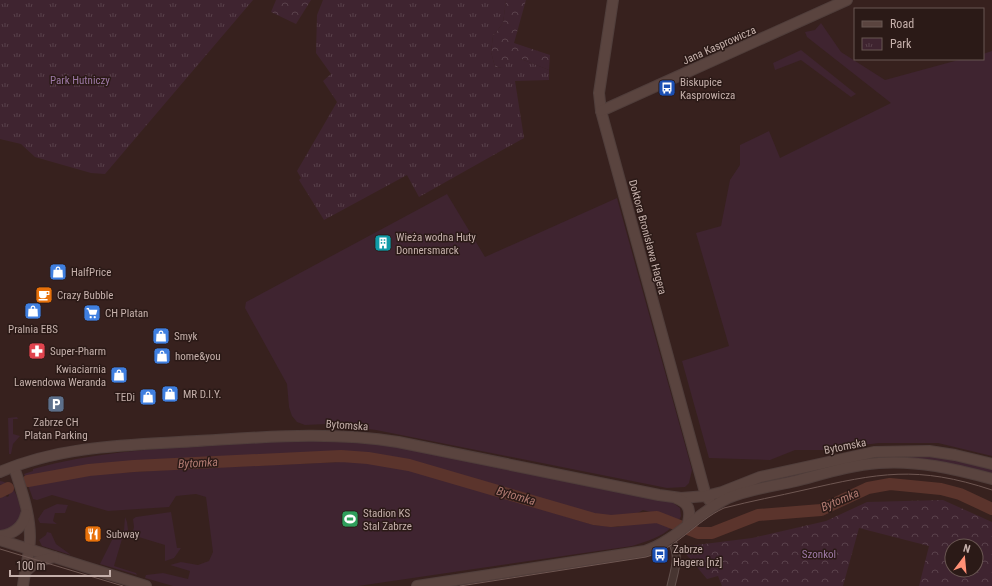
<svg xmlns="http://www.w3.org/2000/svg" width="992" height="586" font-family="'Roboto Condensed',sans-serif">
  <defs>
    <pattern id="forest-crowns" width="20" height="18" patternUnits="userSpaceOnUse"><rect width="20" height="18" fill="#3f2430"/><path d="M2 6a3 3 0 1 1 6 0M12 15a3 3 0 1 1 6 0" fill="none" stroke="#59414b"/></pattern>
    <pattern id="park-tufts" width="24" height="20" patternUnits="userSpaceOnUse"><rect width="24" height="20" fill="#3f2430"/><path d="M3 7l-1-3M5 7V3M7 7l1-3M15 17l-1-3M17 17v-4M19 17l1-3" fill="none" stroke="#59414b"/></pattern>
  </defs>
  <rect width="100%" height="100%" fill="#37211e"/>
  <g fill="#3f2430">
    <polygon points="821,23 841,52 885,80 962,59 983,59 983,54 992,51 992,456 938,443 879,443 823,450 795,450 770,460 709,458 682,361 729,346 696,233 721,226 730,180 740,165 740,145 769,131 780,158 891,103 807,37 805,32 815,30"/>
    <polygon points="801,50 856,94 851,97 801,60 775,70 773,63"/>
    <polygon points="447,194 485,257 617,198 692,470 689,483 685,487 667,488 376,430 326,424 305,425 297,422 292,416 289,407 287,384 245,308 246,302"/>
    <polygon points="17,417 18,419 13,419 13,434 20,436 13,444 11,454 9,454 8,418"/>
    <path d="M338,439l51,6 283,57 8,6 1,8 -2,4 -36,-10c-17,10 -26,9 -45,7l-168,-50 -45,-11 -46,-2 -233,12 -24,2 -56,10 -2,-4 9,-3v-2c57,-16 116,-20 174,-24 44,-2 87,-5 131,-6z"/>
    <polygon points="896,454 946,457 992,468 992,475 923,460 746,489 761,480 855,459"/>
    <path d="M363,461l41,7 190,57 23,2 32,-8 23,8c-12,11 -25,14 -40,19l-274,40h-185l-28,-8 1,-3 17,-2 25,6 2,-8 -20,-6 11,-3 17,3 11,-4 4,-9 -7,-55 -10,-3 -20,2 -7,11 -61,4 -56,-16 -15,5 -4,-1 -5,-14 72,-11 100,-6z"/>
    <path d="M0,481c15,2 19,19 21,32 -2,11 -11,16 -21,18v-35l4,-2 3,3 2,-1 -3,-11 -4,1 -1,-2 -1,4z"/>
    <polygon points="57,504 68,505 65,513 55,513 53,521 57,524 40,523 38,519 44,510"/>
    <polygon points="171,512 177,548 181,548 174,558 165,561 165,545 132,535 134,527 133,519 136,517"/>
    <polygon points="125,517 127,522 128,530 122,539 114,566 136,573 137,575 100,564 112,540 124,530"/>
    <polygon points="47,532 51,533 56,544 71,555 42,546 39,540 46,535"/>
  </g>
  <g fill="url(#forest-crowns)" fill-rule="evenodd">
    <polygon points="276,0 311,0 296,24 271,12"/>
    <polygon points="506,0 526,0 514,43 550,55 549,70 521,59 502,68 495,67 491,52 493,36 503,23"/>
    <path d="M943,500l49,22v64h-73l10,-40 -70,-18 -16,58h-121l-4,-10 -11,3 -27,-32 72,-9 74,-17 41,-19zM952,546h24v24h-24z"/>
  </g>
  <g fill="url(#park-tufts)">
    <polygon points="0,0 253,0 105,174 91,173 35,157 21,144 0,139"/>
    <polygon points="323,0 506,0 503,23 493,36 491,52 495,67 502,68 508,60 521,59 549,70 549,80 515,81 524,138 419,197 407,175 324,220 299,180 301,178 297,171 337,102 323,81 331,74 316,53 317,15"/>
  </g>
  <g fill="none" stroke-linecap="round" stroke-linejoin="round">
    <g stroke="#5b342c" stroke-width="12">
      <polyline points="28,481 89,470 134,466 341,456 368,458 409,465 594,519 611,521 657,517 698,533 712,533 758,515 821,510 868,488 890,484 941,489 960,494 992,509"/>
      <polyline points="0,492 8,488"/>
    </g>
    <g stroke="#62504c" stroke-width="9">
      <path id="street" d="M670,538c11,17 5,30 1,48"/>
    </g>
    <g stroke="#503e3b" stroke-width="12">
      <g id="secondary">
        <polyline points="613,0 599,93 601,111 706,496 710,501"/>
        <polyline points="601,111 847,0"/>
        <path d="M14,467c7,22 16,46 16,70 0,16 -5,33 -7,49"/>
        <path d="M0,472c62,-27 131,-27 197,-31 68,-4 134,-10 201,1l261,53 22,3 25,-2 16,-4 38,-15 114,-25 55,-1 26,4 37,9"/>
        <path d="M676,498c13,5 15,12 12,25"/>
        <path d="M0,536c14,-2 23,-9 26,-22"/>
        <polyline points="0,540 146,586"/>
        <polyline points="25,572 36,562 54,557"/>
        <path d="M417,586l228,-35c31,-10 53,-39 83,-53 21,-9 46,-12 68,-17 27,-7 55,-16 83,-18 38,-3 76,6 113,16"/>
      </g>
    </g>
    <use href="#street" stroke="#473531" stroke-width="7"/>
    <use href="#secondary" stroke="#5a443f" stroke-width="10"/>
    <g stroke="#6f5752" stroke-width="1">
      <polyline points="0,549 123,586"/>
      <path d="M460,586l186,-29c30,-8 50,-36 78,-49 27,-7 54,-12 80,-18 75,-17 113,-25 188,0"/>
    </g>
  </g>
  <defs>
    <g id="bus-square" transform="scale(0.9)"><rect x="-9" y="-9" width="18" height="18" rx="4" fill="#1a4fb4" stroke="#2b1a17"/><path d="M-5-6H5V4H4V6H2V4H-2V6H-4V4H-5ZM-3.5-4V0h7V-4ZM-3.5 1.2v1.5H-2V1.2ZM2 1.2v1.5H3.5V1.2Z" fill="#fff"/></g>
    <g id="building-square" transform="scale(0.9)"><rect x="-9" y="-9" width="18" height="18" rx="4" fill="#0f9aa8" stroke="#2b1a17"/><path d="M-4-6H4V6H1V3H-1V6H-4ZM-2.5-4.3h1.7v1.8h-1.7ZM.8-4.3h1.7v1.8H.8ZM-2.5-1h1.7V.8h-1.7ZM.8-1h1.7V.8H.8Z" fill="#fff"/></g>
    <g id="shop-square" transform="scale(0.9)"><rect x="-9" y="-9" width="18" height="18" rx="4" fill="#3f7fe0" stroke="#2b1a17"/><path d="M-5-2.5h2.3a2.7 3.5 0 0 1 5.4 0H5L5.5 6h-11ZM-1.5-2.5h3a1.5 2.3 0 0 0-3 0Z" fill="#fff"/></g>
    <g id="cafe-square" transform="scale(0.9)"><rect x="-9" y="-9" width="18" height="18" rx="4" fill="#e8710a" stroke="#2b1a17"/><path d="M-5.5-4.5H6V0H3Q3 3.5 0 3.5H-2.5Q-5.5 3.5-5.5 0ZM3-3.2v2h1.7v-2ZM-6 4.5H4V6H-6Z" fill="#fff"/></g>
    <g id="supermarket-square" transform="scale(0.9)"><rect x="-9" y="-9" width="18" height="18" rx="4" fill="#3f7fe0" stroke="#2b1a17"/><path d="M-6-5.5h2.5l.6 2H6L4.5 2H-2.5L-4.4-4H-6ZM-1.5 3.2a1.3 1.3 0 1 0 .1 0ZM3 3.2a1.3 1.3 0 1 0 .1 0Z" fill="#fff"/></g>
    <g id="pharmacy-square" transform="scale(0.9)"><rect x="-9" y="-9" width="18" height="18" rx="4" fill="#e0444e" stroke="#2b1a17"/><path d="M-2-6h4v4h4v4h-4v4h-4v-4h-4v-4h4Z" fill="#fff"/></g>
    <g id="parking-square" transform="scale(0.9)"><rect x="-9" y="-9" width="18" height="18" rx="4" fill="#5c6f8a" stroke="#2b1a17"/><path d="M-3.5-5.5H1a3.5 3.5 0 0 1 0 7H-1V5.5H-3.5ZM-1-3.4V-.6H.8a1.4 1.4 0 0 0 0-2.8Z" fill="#fff"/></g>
    <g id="stadium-square" transform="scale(0.9)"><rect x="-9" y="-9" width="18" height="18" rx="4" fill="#2e9e5b" stroke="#2b1a17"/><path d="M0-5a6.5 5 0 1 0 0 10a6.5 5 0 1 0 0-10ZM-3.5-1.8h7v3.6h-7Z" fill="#fff"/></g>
    <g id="restaurant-square" transform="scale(0.9)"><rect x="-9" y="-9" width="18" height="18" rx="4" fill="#e8710a" stroke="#2b1a17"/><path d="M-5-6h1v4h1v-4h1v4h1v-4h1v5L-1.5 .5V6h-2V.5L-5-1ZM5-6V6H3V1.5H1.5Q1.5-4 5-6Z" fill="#fff"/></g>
  </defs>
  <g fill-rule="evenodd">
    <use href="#bus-square" x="667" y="88"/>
    <use href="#building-square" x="383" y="243"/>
    <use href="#shop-square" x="58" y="272"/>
    <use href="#cafe-square" x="44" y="295"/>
    <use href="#shop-square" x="33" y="311"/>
    <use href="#supermarket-square" x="92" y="313"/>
    <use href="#shop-square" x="161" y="336"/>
    <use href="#pharmacy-square" x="37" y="351"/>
    <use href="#shop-square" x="162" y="356"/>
    <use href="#shop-square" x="119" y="375"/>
    <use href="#shop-square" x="170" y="394"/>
    <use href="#shop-square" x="148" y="397"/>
    <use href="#parking-square" x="56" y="404"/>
    <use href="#stadium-square" x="350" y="519"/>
    <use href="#restaurant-square" x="93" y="534"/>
    <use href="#bus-square" x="660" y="555"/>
  </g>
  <g text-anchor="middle" stroke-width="3" stroke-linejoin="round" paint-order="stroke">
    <g font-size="11" fill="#c5b0ab" stroke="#2b1a17">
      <text transform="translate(719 45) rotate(-24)" y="4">Jana Kasprowicza</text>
      <text transform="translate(648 237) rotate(75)" y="4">Doktora Bronisława Hagera</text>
      <text transform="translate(347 425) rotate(4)" y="4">Bytomska</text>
      <text transform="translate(845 446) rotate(-11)" y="4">Bytomska</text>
    </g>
    <g font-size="11" fill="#9d79a6" stroke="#2b1a17">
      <text x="80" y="84">Park Hutniczy</text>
      <text x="819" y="558">Szonkol</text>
    </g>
    <g font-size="11" fill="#c5b0ab" stroke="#2b1a17" text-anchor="start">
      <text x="680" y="86">Biskupice<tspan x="680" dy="13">Kasprowicza</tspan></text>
      <text x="396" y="241">Wieża wodna Huty<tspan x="396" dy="13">Donnersmarck</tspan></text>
      <text x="71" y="276">HalfPrice</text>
      <text x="57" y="299">Crazy Bubble</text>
      <text x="105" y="317">CH Platan</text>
      <text x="33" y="333" text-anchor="middle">Pralnia EBS</text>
      <text x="174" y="340">Smyk</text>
      <text x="50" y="355">Super-Pharm</text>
      <text x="175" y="360">home&amp;you</text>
      <text x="106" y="373" text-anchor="end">Kwiaciarnia<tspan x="106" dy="13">Lawendowa Weranda</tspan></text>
      <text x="183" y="398">MR D.I.Y.</text>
      <text x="135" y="401" text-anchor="end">TEDi</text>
      <text x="56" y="426" text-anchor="middle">Zabrze CH<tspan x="56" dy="13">Platan Parking</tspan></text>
      <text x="363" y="517">Stadion KS<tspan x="363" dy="13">Stal Zabrze</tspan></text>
      <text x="106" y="538">Subway</text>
      <text x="673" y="553">Zabrze<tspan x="673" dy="13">Hagera [nż]</tspan></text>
    </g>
    <g font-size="12" font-style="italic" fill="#b07a71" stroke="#2b1a17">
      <text transform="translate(198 463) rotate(-3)" y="4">Bytomka</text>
      <text transform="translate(516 496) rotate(16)" y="4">Bytomka</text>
      <text transform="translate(840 500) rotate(-23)" y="4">Bytomka</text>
    </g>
  </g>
  <rect x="854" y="8" width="130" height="52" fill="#2b1a17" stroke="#695652"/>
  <rect x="862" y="21" width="20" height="6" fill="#5a443f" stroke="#695652"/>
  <text x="890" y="28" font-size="12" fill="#c5b0ab">Road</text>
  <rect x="862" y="38" width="20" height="12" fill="url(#park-tufts)" stroke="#695652"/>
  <text x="890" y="48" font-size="12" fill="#c5b0ab">Park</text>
  <g transform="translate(964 558) rotate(16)"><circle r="19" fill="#2b1a17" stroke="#695652"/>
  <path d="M0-3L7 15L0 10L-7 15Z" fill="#ff9076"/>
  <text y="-6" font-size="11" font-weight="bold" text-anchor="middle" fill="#c5b0ab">N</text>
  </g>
  <path d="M10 570v6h100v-6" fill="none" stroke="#c5b0ab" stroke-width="2"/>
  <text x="16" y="570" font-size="12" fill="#c5b0ab" stroke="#2b1a17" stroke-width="3" paint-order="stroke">100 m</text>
</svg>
